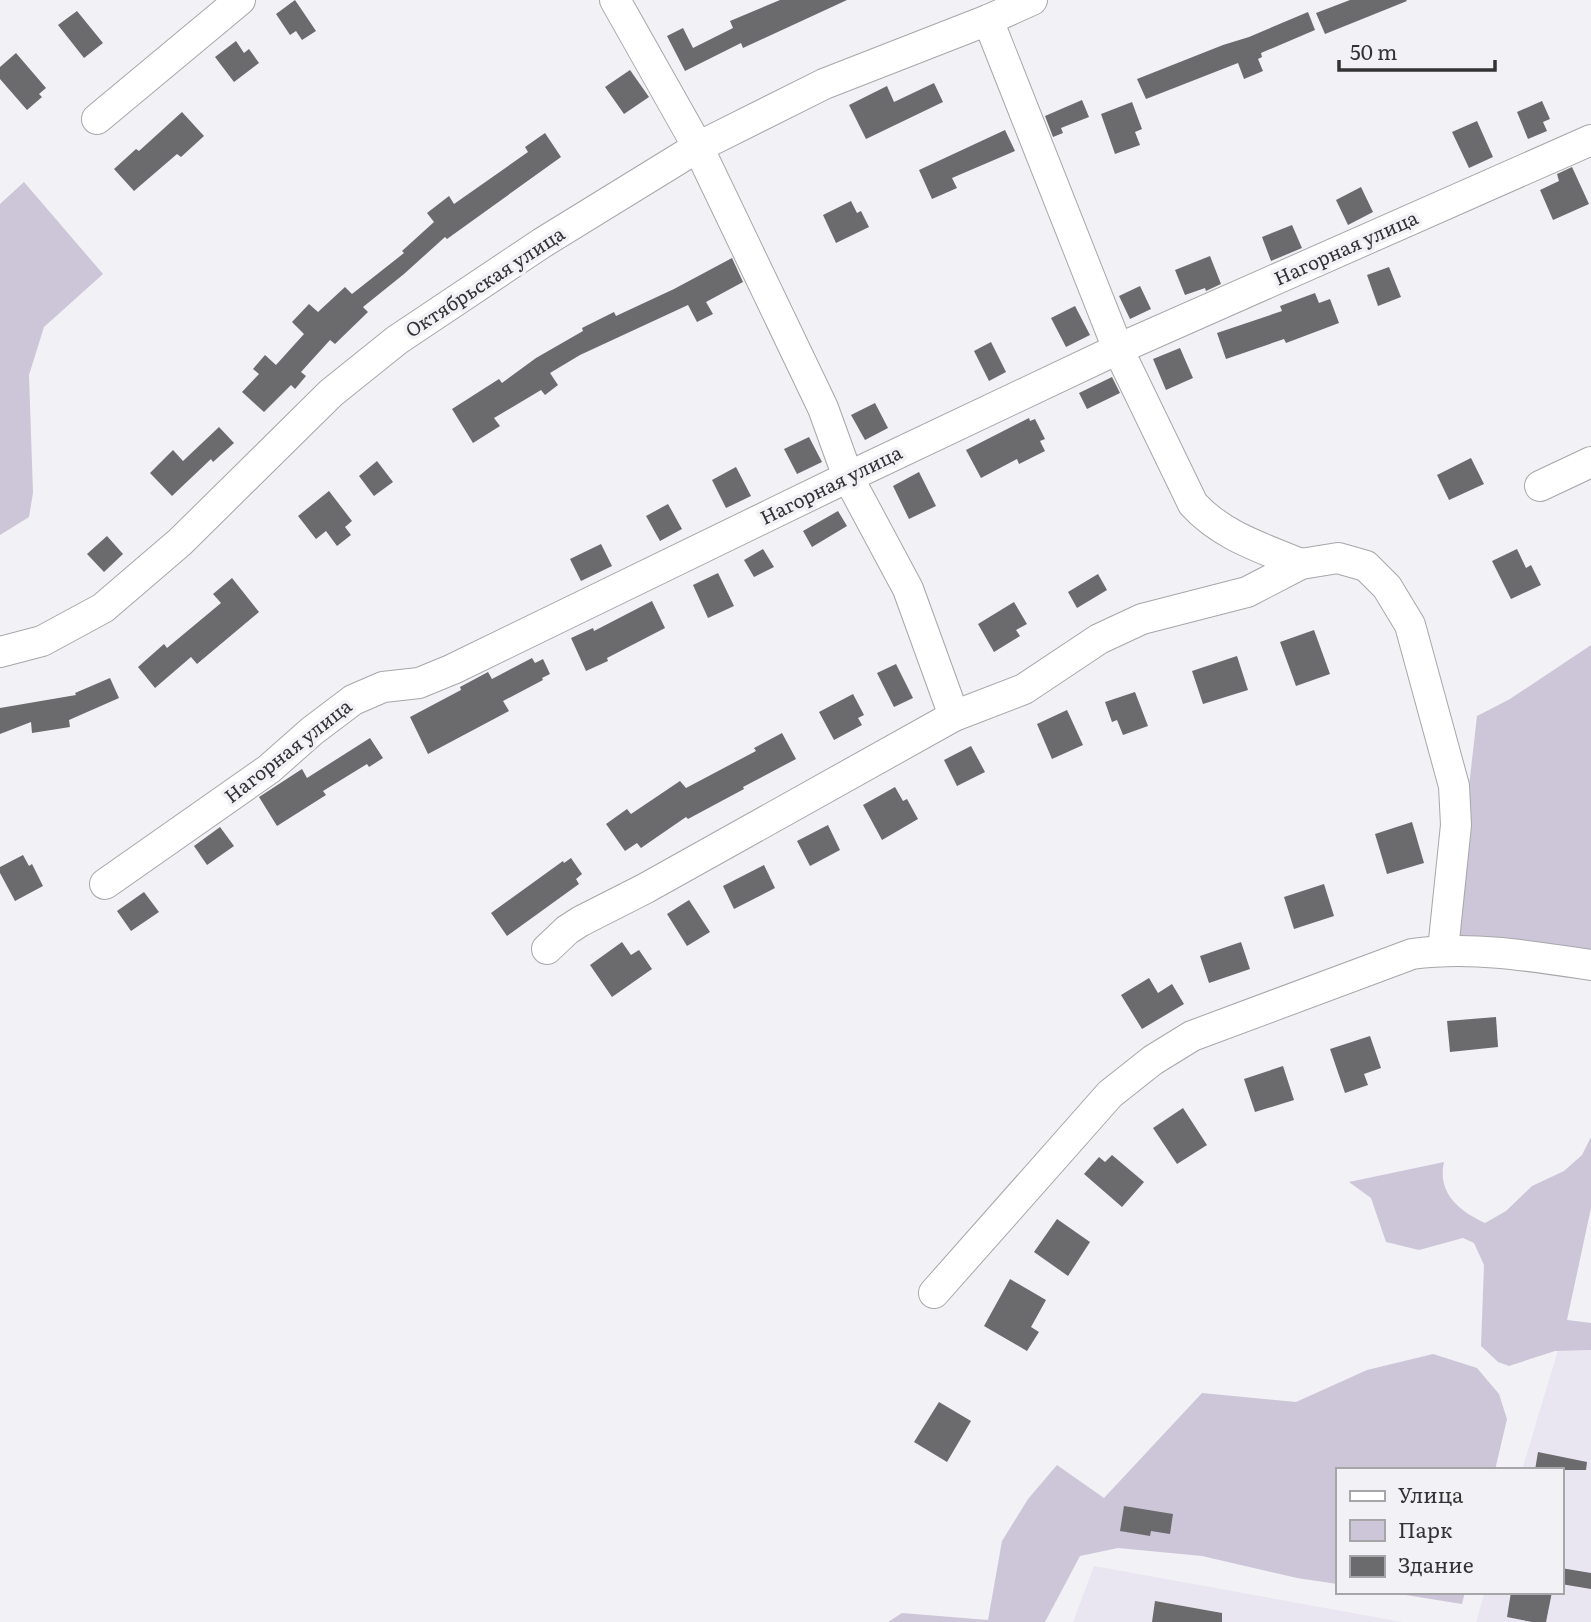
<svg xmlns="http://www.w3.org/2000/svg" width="1591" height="1622" font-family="Literata,serif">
  <rect width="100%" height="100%" fill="#f2f1f5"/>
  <g fill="#e9e6f1">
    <polygon points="1567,1320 1591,1323 1591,1622 1476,1622 1485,1592 1561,1592 1561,1470 1522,1470"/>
    <polygon points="1094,1566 1402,1622 1073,1622"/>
  </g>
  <g fill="#cdc6d9">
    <polygon points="24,182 103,274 44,327 29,375 33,493 29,517 0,535 0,204"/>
    <polygon points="1591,645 1591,953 1452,935 1477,716 1510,699"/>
    <path d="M1591,1137v71l-24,112 24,3v27l-36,1 -46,15 -11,-4 -17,-16 3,-81 -10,-22 -11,-5 -44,12 -33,-8 -15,-44 -22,-16 95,-20c-7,31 15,49 41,61l21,-12 26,-25 32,-15 18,-16z"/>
    <polygon points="1433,1354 1477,1368 1499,1394 1507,1419 1495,1470 1337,1470 1337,1584 1297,1578 1202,1556 1118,1548 1080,1556 1045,1622 888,1622 902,1613 988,1620 1002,1541 1028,1499 1057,1465 1104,1498 1202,1393 1296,1402 1367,1370"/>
    <polygon points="1387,1592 1465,1592 1462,1604"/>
  </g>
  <g fill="#6b6a6d">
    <polygon points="295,0 316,31 302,40 296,31 290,35 276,14"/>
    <polygon points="780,0 847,0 743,48 741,43 685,71 667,36 683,28 693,48 733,28 730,21"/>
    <polygon points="1350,0 1406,0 1407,1 1325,34 1316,13"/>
    <polygon points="77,11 103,43 84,58 58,25"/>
    <polygon points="1308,12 1315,30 1261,53 1262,57 1258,59 1263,71 1244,79 1238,63 1146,99 1137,79 1223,45 1249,37"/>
    <polygon points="236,41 244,53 249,49 259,63 234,82 215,57"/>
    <polygon points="16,53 46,88 39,94 42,97 27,110 0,79 0,67"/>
    <polygon points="630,70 649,97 624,114 605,87"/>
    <polygon points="934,83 943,102 866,139 849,105 887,86 894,102"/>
    <polygon points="1082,100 1089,117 1061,128 1063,133 1053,137 1045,116"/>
    <polygon points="1542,101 1550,119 1543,122 1547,131 1528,139 1517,112"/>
    <polygon points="1132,102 1142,129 1135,132 1140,145 1115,154 1101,114"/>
    <polygon points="182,112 204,136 181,157 177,154 134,191 114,169 136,149 139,151"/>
    <polygon points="1477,121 1493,157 1469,168 1452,132"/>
    <polygon points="1005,130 1015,151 952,178 957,188 932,199 919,170"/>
    <polygon points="545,133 561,157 447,239 445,237 404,274 363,307 368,312 335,344 330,340 301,372 306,376 295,389 291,385 264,412 242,392 259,374 253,369 265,355 276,365 304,334 292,322 309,304 318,312 345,287 352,294 404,253 402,251 434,222 427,213 449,196 454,204 528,152 525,147"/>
    <polygon points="1572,167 1589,204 1553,220 1540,190 1559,181 1557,174"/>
    <polygon points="1361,187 1373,212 1348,225 1336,200"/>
    <polygon points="851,201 857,213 861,211 869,227 836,243 823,215"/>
    <polygon points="1292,225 1302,248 1271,261 1262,237"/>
    <polygon points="1210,256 1221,284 1206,291 1205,288 1185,295 1175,270"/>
    <polygon points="732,258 743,282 706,302 713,314 697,322 688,305 580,355 550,373 558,385 545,395 541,390 494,418 500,426 473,443 452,409 499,379 502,383 536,358 583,331 582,328 614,312 616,316 674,289"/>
    <polygon points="1389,267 1401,297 1378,306 1367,275"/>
    <polygon points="1140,286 1151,309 1130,319 1119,296"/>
    <polygon points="1315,293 1319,303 1330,299 1339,323 1286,343 1284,339 1226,359 1217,333 1282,311 1280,306"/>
    <polygon points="1075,306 1090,335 1066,347 1051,318"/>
    <polygon points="991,342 1006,372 989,381 974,351"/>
    <polygon points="1180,348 1193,378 1166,390 1153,359"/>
    <polygon points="1112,377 1120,393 1087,409 1079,393"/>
    <polygon points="875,403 888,428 865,440 851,415"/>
    <polygon points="1029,418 1030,421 1035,419 1045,439 1040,441 1045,451 1019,464 1017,459 981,478 966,450"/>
    <polygon points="219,427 234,443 213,462 211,459 172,496 150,473 173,450 183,461"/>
    <polygon points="809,437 822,462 797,474 784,449"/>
    <polygon points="1471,458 1484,484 1449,500 1437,475"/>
    <polygon points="377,461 393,482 374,496 359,476"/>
    <polygon points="736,467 751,496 726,508 712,480"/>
    <polygon points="919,472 936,506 909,519 893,486"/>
    <polygon points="329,491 352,521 345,527 351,535 337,546 326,531 316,539 298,516"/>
    <polygon points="668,504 682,529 660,541 646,516"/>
    <polygon points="838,511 847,526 812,547 803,531"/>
    <polygon points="107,536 123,554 104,572 87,554"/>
    <polygon points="601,544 612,566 581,581 570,559"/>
    <polygon points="763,549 774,567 754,577 744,560"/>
    <polygon points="1517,549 1526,568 1531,565 1541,585 1511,599 1492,561"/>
    <polygon points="718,573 734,606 708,618 693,585"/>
    <polygon points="1098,574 1107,590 1077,608 1068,592"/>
    <polygon points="232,578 259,612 197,664 191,657 155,688 138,667 164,644 167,648 221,603 213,594"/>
    <polygon points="652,601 665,628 607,658 608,661 586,671 571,638 593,628 594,631"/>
    <polygon points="1014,602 1027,624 1016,630 1020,636 994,652 978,624"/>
    <polygon points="1314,630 1330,674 1296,686 1280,642"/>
    <polygon points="1237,656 1248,690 1203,704 1192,671"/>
    <polygon points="532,658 535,663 543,659 550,674 542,678 543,680 503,701 509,711 428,754 410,717 461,690 460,687 488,672 492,679"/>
    <polygon points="896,664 913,698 894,707 877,673"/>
    <polygon points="110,678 119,698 69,720 70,727 32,733 31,722 0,734 0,708 76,695 75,693"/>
    <polygon points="1135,692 1148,726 1123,735 1117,720 1112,722 1105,702"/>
    <polygon points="853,694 864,715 858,718 862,725 834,740 819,712"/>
    <polygon points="1067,710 1083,745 1052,759 1037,724"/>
    <polygon points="782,733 796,759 743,787 744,789 688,819 686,817 641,848 637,843 625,851 606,824 627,809 631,814 680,781 686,788 756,751 754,748"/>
    <polygon points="370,738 383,758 369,767 367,764 323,791 326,795 277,826 259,797 302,769 307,778"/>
    <polygon points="971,746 985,772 957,786 944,760"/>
    <polygon points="895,787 903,801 907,799 918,819 882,840 863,805"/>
    <polygon points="1412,822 1424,863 1387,874 1375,834"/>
    <polygon points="828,825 840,850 810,866 797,841"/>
    <polygon points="220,827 234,846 207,865 194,846"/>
    <polygon points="23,855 29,866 32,864 43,886 15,901 0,873 0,867"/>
    <polygon points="571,858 582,874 576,879 579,884 507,936 491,913 563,861 564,863"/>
    <polygon points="764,865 775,888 734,909 723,886"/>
    <polygon points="1324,884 1334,916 1294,929 1284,897"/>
    <polygon points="144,892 159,912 131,931 117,911"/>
    <polygon points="689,900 710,932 687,946 667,914"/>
    <polygon points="622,942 631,955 639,950 652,969 612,997 590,965"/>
    <polygon points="1241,942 1250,969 1209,983 1200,956"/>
    <polygon points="1149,978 1158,993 1172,984 1184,1004 1142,1029 1121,995"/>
    <polygon points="1496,1017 1498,1047 1450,1052 1447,1021"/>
    <polygon points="1370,1036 1381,1068 1364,1074 1368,1085 1345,1093 1330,1049"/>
    <polygon points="1283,1066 1294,1100 1255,1112 1244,1079"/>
    <polygon points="1183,1108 1207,1145 1177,1164 1153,1128"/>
    <polygon points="1112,1155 1144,1182 1122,1207 1084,1174 1099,1157 1105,1162"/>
    <polygon points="1057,1219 1090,1242 1068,1276 1034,1252"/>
    <polygon points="1010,1279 1046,1300 1031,1327 1039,1332 1027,1351 984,1326"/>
    <polygon points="939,1402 971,1421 947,1462 914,1442"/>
    <polygon points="1538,1452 1587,1462 1586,1470 1535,1470"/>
    <polygon points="1124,1506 1173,1514 1170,1534 1151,1531 1150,1536 1120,1531"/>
    <polygon points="1561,1568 1591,1573 1591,1589 1561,1584"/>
    <polygon points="1511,1592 1552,1592 1546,1622 1532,1622 1507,1617"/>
    <polygon points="1155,1601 1222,1613 1222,1622 1152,1622"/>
  </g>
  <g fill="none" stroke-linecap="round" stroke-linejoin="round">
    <g stroke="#a7a6a9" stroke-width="32">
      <g id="minor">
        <polyline points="615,0 698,147 823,408 848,477 908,589 954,716"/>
        <path d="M988,20l130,329 75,155c29,32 69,44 108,60"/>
        <polyline points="97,119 240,0"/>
        <polyline points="1540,486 1591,462"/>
        <polyline points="0,652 42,641 103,608 180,542 331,393 397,340 542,243 698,147 824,84 988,20 1032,0"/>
        <polyline points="105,884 269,769 312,731 353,700 383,687 419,683 453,669 848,477 1118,349 1591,140"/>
        <polyline points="547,949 567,930 581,921 646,888 954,716 1024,689 1099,639 1142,619 1247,592 1301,564 1338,558 1366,566 1387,587 1410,625 1454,786 1456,825 1443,950"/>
        <path d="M934,1293l176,-199 43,-34 39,-24 220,-82c60,-8 120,2 179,11"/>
      </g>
    </g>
    <use href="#minor" stroke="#fff" stroke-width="30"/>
  </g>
  <g text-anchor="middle" stroke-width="7" stroke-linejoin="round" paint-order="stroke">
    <g font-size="19" fill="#333334" stroke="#f2f1f5">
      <text transform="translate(1346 248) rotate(-24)" y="7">Нагорная улица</text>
      <text transform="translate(485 282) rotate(-33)" y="7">Октябрьская улица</text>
      <text transform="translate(831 485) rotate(-26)" y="7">Нагорная улица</text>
      <text transform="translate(288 751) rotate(-38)" y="7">Нагорная улица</text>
    </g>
  </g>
  <rect x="1336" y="1468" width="228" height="126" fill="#f2f1f5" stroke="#a6a5a8" stroke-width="2"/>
  <rect x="1350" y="1491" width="35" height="10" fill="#ffffff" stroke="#a6a5a8" stroke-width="2"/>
  <text x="1398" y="1503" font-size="21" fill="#333334">Улица</text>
  <rect x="1350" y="1520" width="35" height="21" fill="#cdc6d9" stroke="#a6a5a8" stroke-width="2"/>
  <text x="1398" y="1538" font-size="21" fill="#333334">Парк</text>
  <rect x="1350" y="1556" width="35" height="21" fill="#6b6a6d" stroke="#a6a5a8" stroke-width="2"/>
  <text x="1398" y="1573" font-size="21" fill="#333334">Здание</text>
  <path d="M1339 60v10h156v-10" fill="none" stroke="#333334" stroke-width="3.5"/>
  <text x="1350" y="60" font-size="21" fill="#333334" stroke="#f2f1f5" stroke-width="5" paint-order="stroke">50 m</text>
</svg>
